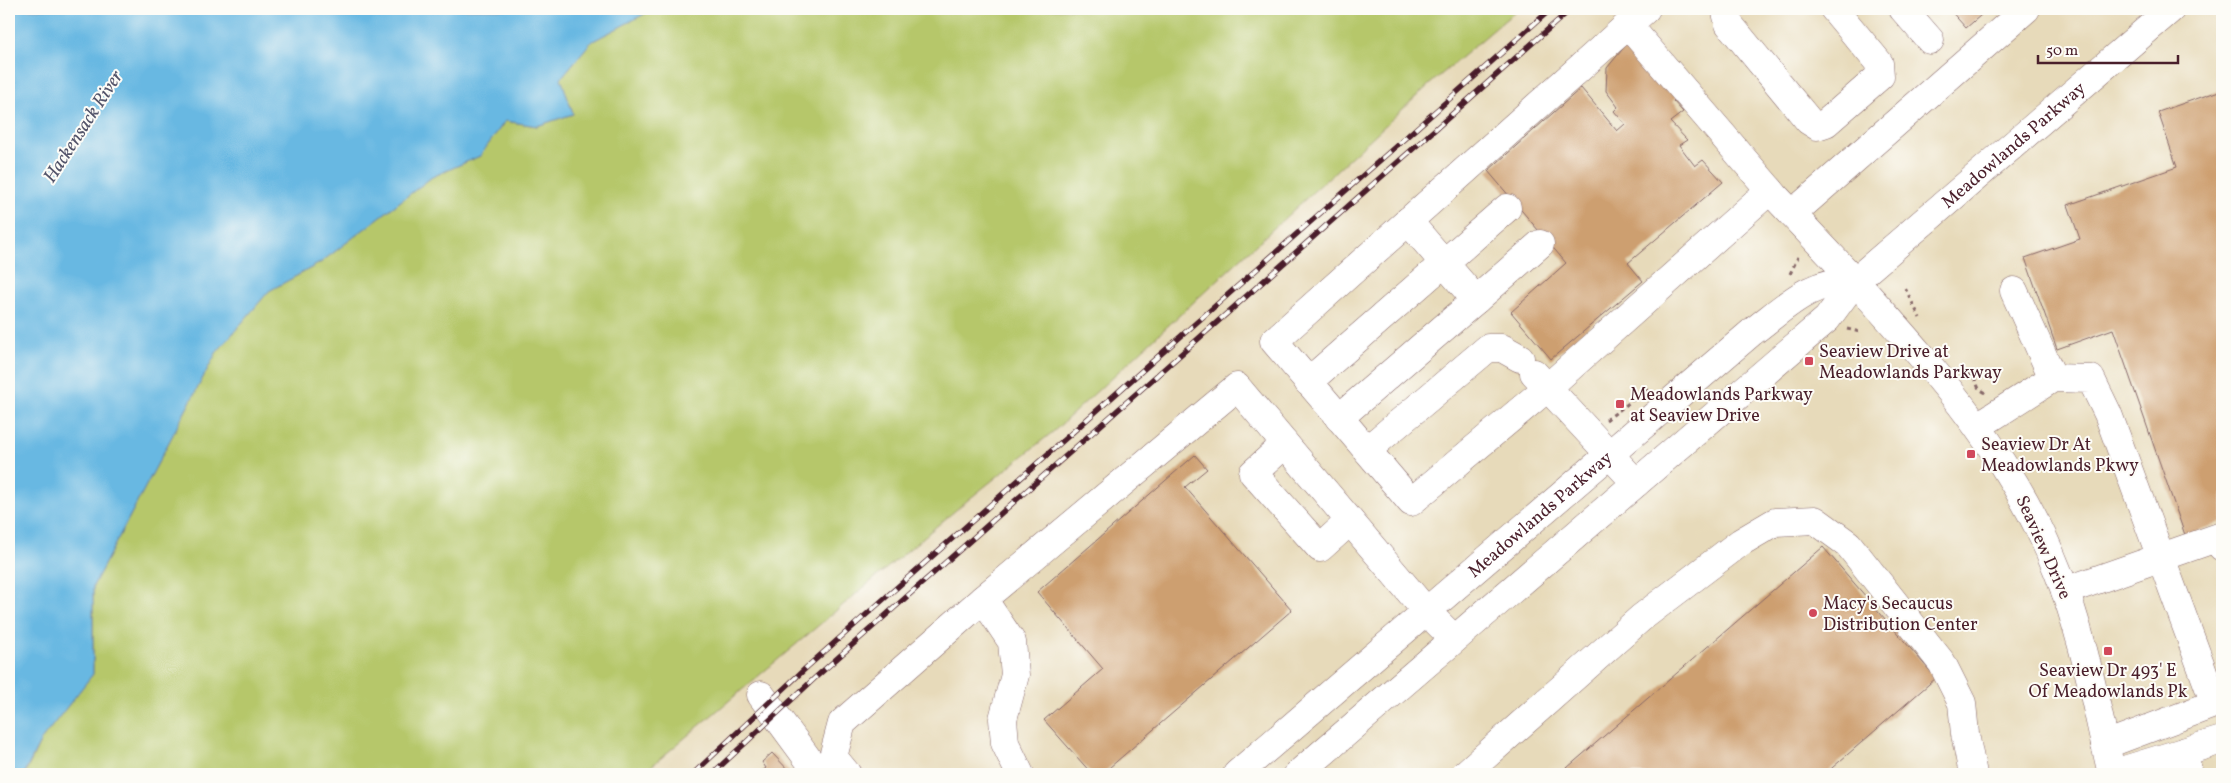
<svg xmlns="http://www.w3.org/2000/svg" width="2231" height="783" font-family="Vollkorn,serif">
  <rect width="100%" height="100%" fill="#fdfcf7"/>
  <filter id="ink" filterUnits="userSpaceOnUse"><feTurbulence type="fractalNoise" baseFrequency=".02" numOctaves="2"/><feDisplacementMap in="SourceGraphic" scale="10" xChannelSelector="R" yChannelSelector="G"/><feConvolveMatrix kernelMatrix="1 2 1 2 8 2 1 2 1" color-interpolation-filters="sRGB"/></filter>
  <filter id="wash" filterUnits="userSpaceOnUse"><feTurbulence type="fractalNoise" baseFrequency=".0096" numOctaves="4" result="noise"/><feDisplacementMap in="SourceGraphic" scale="20" xChannelSelector="R" yChannelSelector="G"/><feGaussianBlur stdDeviation="1.12" result="paint"/><feColorMatrix in="noise" values="0 0 0 0 0 0 0 0 0 0 0 0 0 0 0 0 0 1.4 0 .05"/><feComposite in="paint" operator="in"/></filter>
  <g filter="url(#wash)">
    <rect width="100%" height="100%" fill="#f6ecd8"/>
    <polygon fill="#e7daba" points="1518,9 2222,9 2222,774 642,774 963,504 1054,431 1430,84"/>
    <polygon fill="#b6c76a" stroke="#80734a" points="654,9 1518,9 1430,84 1054,431 963,504 642,774 25,774 41,740 93,674 93,586 216,353 269,291 320,263 432,177 480,156 505,121 537,126 573,114 561,78 591,42"/>
    <polygon fill="#67b8e2" stroke="#586c86" points="9,9 654,9 591,42 561,78 573,114 537,126 505,121 480,156 432,177 320,263 269,291 216,353 93,586 93,674 41,740 24,774 9,774"/>
    <g id="blocks">
      <g fill="#cd9f6f">
        <polygon points="1949,9 1988,9 1966,28"/>
        <polygon points="1626,45 1633,45 1677,97 1673,101 1683,112 1670,122 1687,140 1679,145 1695,166 1703,160 1723,182 1628,263 1643,281 1551,359 1511,312 1566,263 1488,171 1581,88 1617,131 1625,124 1614,111 1618,107 1606,91 1607,68"/>
        <polygon points="2222,90 2222,522 2185,535 2113,329 2057,349 2025,258 2080,239 2068,205 2177,167 2158,112"/>
        <polygon points="1195,455 1207,469 1185,487 1292,610 1102,774 1092,774 1044,720 1103,669 1037,592"/>
        <polygon points="1823,547 1936,678 1825,774 1560,774"/>
        <polygon points="772,753 792,774 759,774 766,768 762,762"/>
      </g>
    </g>
  </g>
  <g filter="url(#ink)">
    <use href="#blocks" fill-opacity="0" stroke="#866768" stroke-width="1"/>
    <g fill="none" stroke-linecap="round" stroke-linejoin="round">
      <g stroke="#866768" stroke-width="29">
        <g id="minor">
          <polyline points="1646,9 1628,25 1775,196 1855,281"/>
          <polyline points="1727,9 1726,12 1729,24 1809,121 1817,126 1826,123 1880,76 1879,63 1834,9"/>
          <polyline points="1903,9 1930,40"/>
          <polyline points="1628,25 1274,341 1411,502 1547,388 1770,190"/>
          <polyline points="1792,214 2026,9"/>
          <polyline points="2014,291 2053,378"/>
          <polyline points="1476,300 1540,244"/>
          <polyline points="1534,373 1636,483"/>
          <polyline points="1308,382 1507,208"/>
          <polyline points="1339,418 1476,300 1408,221"/>
          <polyline points="1978,426 2053,378 2091,379 2108,414 2215,704"/>
          <polyline points="1285,444 1253,473 1320,548 1350,521"/>
          <polyline points="1367,450 1488,348 1502,348 1520,358"/>
          <polyline points="2065,591 2219,537 2222,547"/>
          <polyline points="983,599 1012,642 1015,675 1003,719 1005,743 1020,774"/>
          <polyline points="761,695 819,774"/>
          <polyline points="2105,745 2222,701"/>
          <polyline points="2183,752 2189,774"/>
          <polyline points="847,774 833,757 842,723 983,599 1237,387 1426,611 1454,639"/>
          <path id="s1" d="M1237,774l515,-442c36,-27 56,-51 103,-51"/>
          <polyline points="1298,774 1827,319 1855,281"/>
          <polyline points="1465,774 1641,618 1741,542 1775,522 1815,520 1848,544 1942,663 1962,703 1965,734 1973,774"/>
          <polyline points="2111,774 2222,740"/>
        </g>
      </g>
      <g stroke="#866768" stroke-width="29">
        <g id="major">
          <path id="s2" d="M2112,774c-16,-67 -28,-137 -54,-202 -46,-117 -120,-198 -203,-291l316,-272"/>
        </g>
      </g>
      <g stroke="#866768" stroke-width="3" stroke-dasharray="4 4" stroke-linecap="butt">
        <polyline points="1790,274 1798,257"/>
        <polyline points="1905,288 1920,318"/>
        <polyline points="1847,329 1860,332"/>
        <polyline points="1967,374 1974,377 1979,389 1988,394"/>
        <polyline points="1606,420 1649,388"/>
      </g>
      <use href="#minor" stroke="#fff" stroke-width="28"/>
      <use href="#major" stroke="#fff" stroke-width="28"/>
      <g stroke="#4a1f2b" stroke-width="5.5">
        <g id="rail">
          <polyline points="693,774 807,667 1551,9"/>
          <polyline points="712,774 816,677 1571,9"/>
        </g>
      </g>
      <use href="#rail" stroke="#fdfcf7" stroke-width="4" stroke-dasharray="11" stroke-linecap="butt"/>
    </g>
  </g>
  <g fill="#d1495b" stroke="#fdfcf7" stroke-width="2">
    <rect x="1804" y="356" width="10" height="10" rx="2.5"/>
    <rect x="1615" y="399" width="10" height="10" rx="2.5"/>
    <rect x="1966" y="449" width="10" height="10" rx="2.5"/>
    <circle cx="1813" cy="613" r="5"/>
    <rect x="2103" y="646" width="10" height="10" rx="2.5"/>
  </g>
  <g text-anchor="middle" stroke-width="4" stroke-linejoin="round" paint-order="stroke">
    <g font-size="18" fill="#4a1f2b" stroke="#fdfcf7">
      <text dy="6" stroke="none"><textPath href="#s2" startOffset="775">Meadowlands Parkway</textPath></text>
      <text dy="6" stroke="none"><textPath href="#s1" startOffset="399">Meadowlands Parkway</textPath></text>
      <text transform="translate(2044 547) rotate(66)" y="6">Seaview Drive</text>
    </g>
    <g font-size="18" fill="#4a1f2b" stroke="#fdfcf7" text-anchor="start">
      <text x="1819" y="357">Seaview Drive at<tspan x="1819" dy="21">Meadowlands Parkway</tspan></text>
      <text x="1630" y="400">Meadowlands Parkway<tspan x="1630" dy="21">at Seaview Drive</tspan></text>
      <text x="1981" y="450">Seaview Dr At<tspan x="1981" dy="21">Meadowlands Pkwy</tspan></text>
      <text x="1823" y="609">Macy's Secaucus<tspan x="1823" dy="21">Distribution Center</tspan></text>
      <text x="2108" y="676" text-anchor="middle">Seaview Dr 493' E<tspan x="2108" dy="21">Of Meadowlands Pk</tspan></text>
    </g>
    <g font-size="19" font-style="italic" fill="#54556b" stroke="#fdfcf7">
      <text transform="translate(82 126) rotate(-57)" y="7">Hackensack River</text>
    </g>
  </g>
  <rect width="2231" height="783" fill="none" stroke="#fdfcf7" stroke-width="30"/>
  <path d="M2038 55v8h140v-8" fill="none" stroke="#4a1f2b" stroke-width="2.5"/>
  <text x="2046" y="55" font-size="15" fill="#4a1f2b" stroke="#fdfcf7" stroke-width="4" paint-order="stroke">50 m</text>
</svg>
